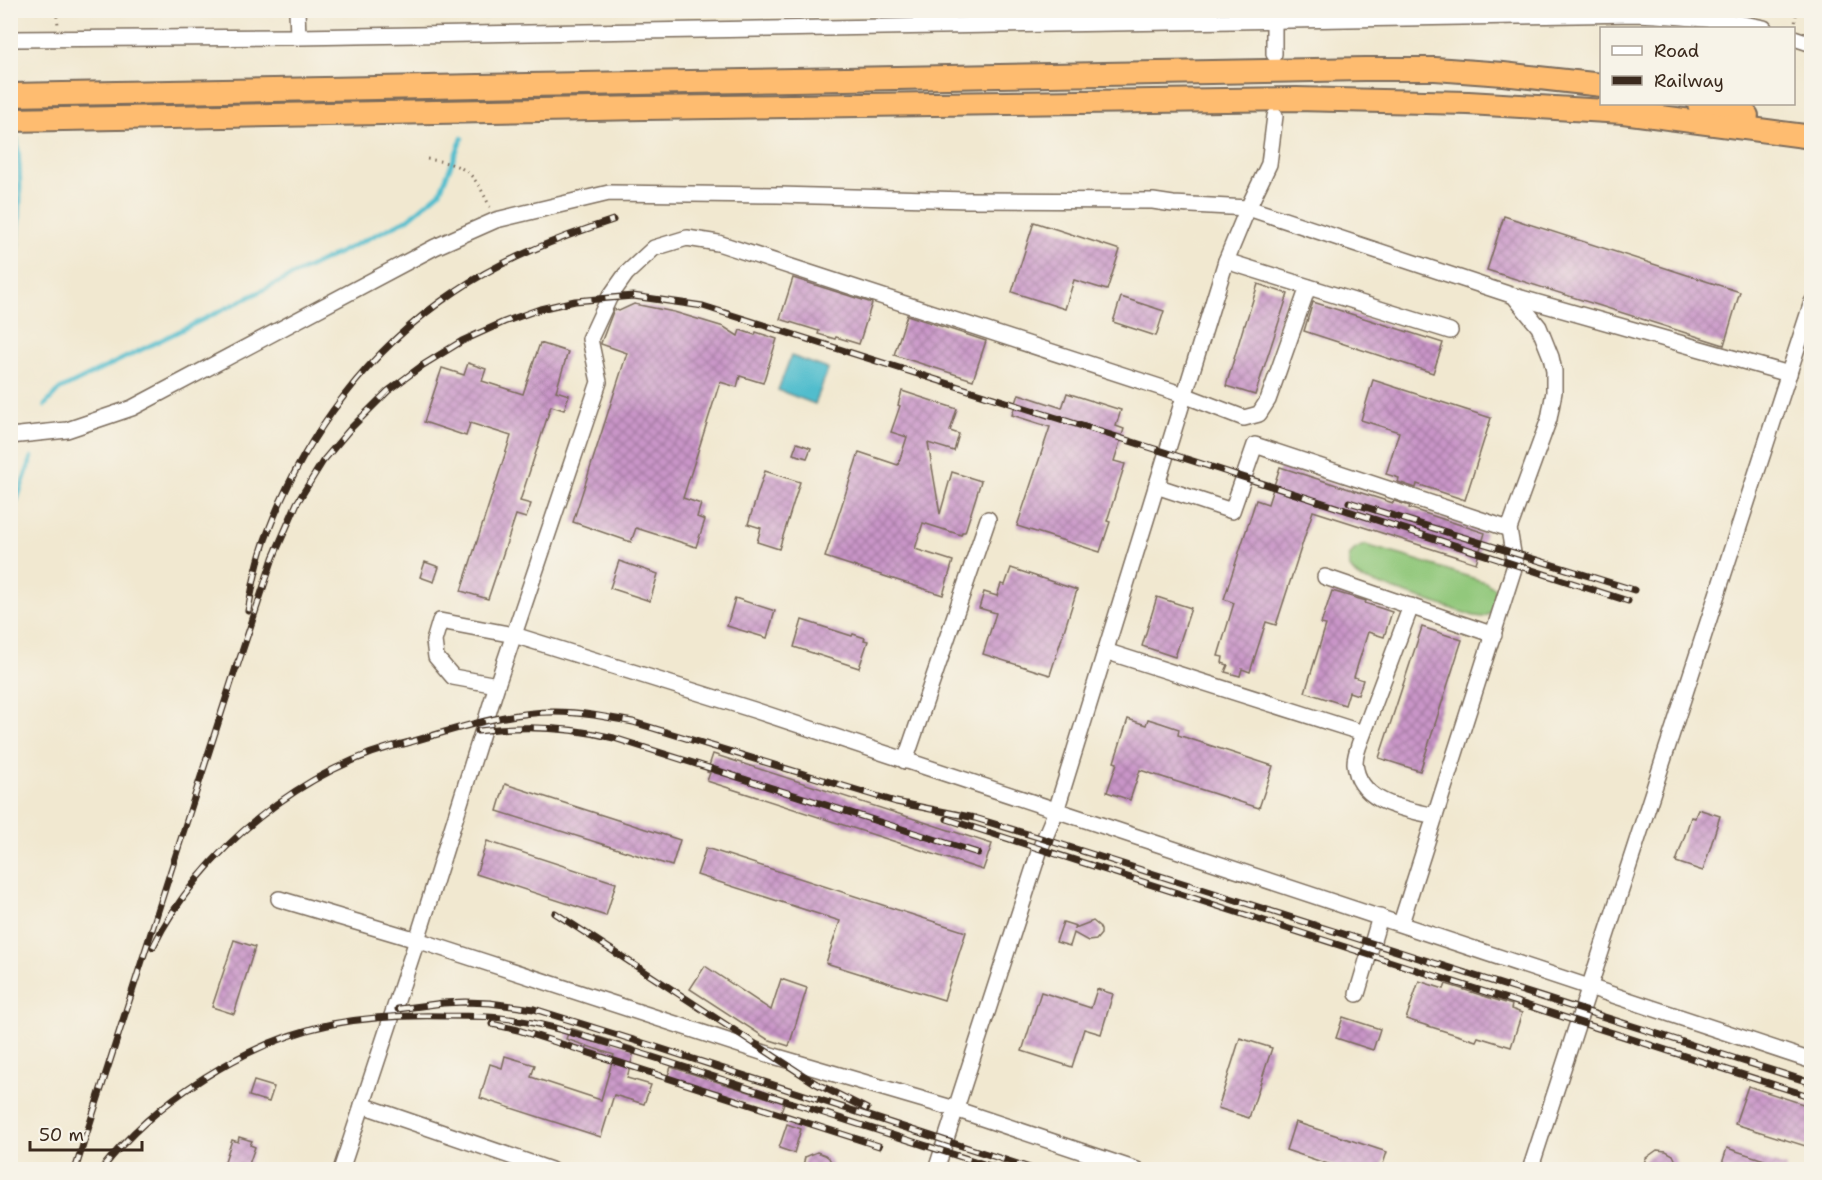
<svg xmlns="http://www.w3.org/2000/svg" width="1822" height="1180" font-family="'Shantell Sans',sans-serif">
  <defs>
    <pattern id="building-cross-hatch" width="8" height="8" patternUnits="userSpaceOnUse" patternTransform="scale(1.5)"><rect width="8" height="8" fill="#c995c8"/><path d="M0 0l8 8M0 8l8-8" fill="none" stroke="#a47aa2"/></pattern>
  </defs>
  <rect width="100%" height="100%" fill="#f7f3e8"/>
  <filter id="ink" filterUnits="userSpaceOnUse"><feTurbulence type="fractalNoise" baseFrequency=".0167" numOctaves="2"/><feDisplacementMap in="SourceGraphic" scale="12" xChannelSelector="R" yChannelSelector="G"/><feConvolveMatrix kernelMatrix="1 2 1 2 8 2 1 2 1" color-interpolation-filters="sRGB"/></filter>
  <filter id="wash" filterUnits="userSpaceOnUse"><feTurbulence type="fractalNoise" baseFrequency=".008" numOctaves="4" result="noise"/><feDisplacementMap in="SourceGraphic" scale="24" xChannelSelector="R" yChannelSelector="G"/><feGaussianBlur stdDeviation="1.35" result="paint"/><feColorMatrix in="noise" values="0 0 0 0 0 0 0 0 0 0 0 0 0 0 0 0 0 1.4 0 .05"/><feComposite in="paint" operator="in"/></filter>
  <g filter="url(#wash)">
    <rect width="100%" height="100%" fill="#f1e8d0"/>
    <path fill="#92c87b" stroke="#66794c" stroke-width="1.5" d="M1365,545l39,11 81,26 9,6 4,10 -6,15 -9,4 -9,-1 -112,-37c-18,-10 -18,-28 3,-34z"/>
    <polygon fill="#51bdcd" stroke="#467476" stroke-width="1.5" points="791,356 828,369 815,404 778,390"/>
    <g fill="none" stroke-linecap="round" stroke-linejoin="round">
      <g stroke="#51bdcd" stroke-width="4.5">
        <polyline points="486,17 488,10"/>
        <polyline points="1810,24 1812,24"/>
        <polyline points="10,69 11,74"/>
        <path d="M10,282c12,-46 12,-96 7,-143"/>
        <polyline points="45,405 59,390 408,219 440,192 462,138"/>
        <polyline points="10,507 15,505 32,457"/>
      </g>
    </g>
    <g id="blocks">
      <g fill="url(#building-cross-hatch)">
        <polygon points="1504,216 1740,292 1724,345 1487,270"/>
        <polygon points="1034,222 1120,250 1107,290 1074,280 1065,309 1012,292"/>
        <polygon points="793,278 872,303 859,344 836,337 835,339 818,334 819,331 780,319"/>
        <polygon points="1258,284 1288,294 1255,395 1226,386 1244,325 1245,325"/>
        <polygon points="1121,297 1164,311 1156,336 1113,322"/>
        <polygon points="1313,302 1443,343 1433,373 1304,331"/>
        <polygon points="634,304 674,312 724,327 738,336 740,330 755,335 756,332 777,339 763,383 740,376 737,387 720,382 683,498 701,504 697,517 705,520 696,547 636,528 631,542 573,522 627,353 601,344 601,343 614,309 619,311"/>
        <polygon points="907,315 986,341 973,380 894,355"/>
        <polygon points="540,343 568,352 556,391 569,395 564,410 551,406 520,501 531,504 526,518 516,515 488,599 461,591 511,436 470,423 466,436 424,422 442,368 464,375 468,363 486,369 482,381 523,394"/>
        <polygon points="1373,380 1491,418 1465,500 1417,484 1416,488 1398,482 1399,478 1386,474 1399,432 1361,420"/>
        <polygon points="902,391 957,409 950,431 959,434 954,451 928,443 940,514 952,472 981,481 965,532 962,532 961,535 923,523 915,549 953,561 943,595 825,557 859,452 898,465 907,437 891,432 900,406 898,405"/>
        <polygon points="1067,393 1121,410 1116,426 1124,429 1114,461 1125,464 1107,521 1110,522 1100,552 1017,526 1050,427 1012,415 1019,394 1062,408"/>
        <polygon points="797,443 811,448 807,458 793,454"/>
        <polygon points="1280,467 1393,503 1394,501 1410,506 1409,508 1485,533 1476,563 1313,511 1276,625 1266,622 1250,672 1242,669 1240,676 1225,672 1228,665 1222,663 1223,657 1218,656 1234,603 1224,599 1256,500 1268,504"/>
        <polygon points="765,471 800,482 779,549 757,542 761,528 748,524"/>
        <polygon points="619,561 658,574 650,601 610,588"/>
        <polygon points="425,562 439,567 434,582 420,577"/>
        <polygon points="1011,568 1077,590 1050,675 983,654 996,613 979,608 984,592 997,596 1001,584 1005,585"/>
        <polygon points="1332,591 1366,601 1365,603 1392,612 1384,637 1368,632 1354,677 1363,680 1358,695 1349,692 1345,705 1305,692 1326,625 1321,624"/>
        <polygon points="1157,597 1191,608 1175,657 1142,646"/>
        <polygon points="735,598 775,611 767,638 727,626"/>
        <polygon points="802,620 852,636 853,634 865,638 864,640 868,641 859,668 794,647"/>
        <polygon points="1422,627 1462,640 1420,771 1379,758"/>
        <polygon points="1128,719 1146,725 1148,719 1161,723 1179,729 1178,735 1273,766 1259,808 1140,770 1130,800 1107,792 1117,763 1114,762"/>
        <polygon points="713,754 992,844 983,870 707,781 710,773 707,772"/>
        <polygon points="505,784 680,840 672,866 497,811"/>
        <polygon points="1698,809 1720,816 1703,871 1676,862 1691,817 1695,818"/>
        <polygon points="487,841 616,883 606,916 476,874"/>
        <polygon points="706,848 966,932 944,1000 826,963 840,921 697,875"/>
        <polygon points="1093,921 1099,926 1101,930 1101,934 1096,940 1088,941 1074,933 1070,946 1056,942 1063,922 1076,926 1075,928"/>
        <polygon points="234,940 255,947 234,1014 212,1007"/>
        <polygon points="705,966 771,1010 781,979 807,988 789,1046 767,1039 690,989"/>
        <polygon points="1419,981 1444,989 1446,984 1512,1005 1511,1009 1522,1013 1511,1047 1478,1037 1476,1041 1406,1019"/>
        <polygon points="1097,989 1113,994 1101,1034 1084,1029 1072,1067 1022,1051 1041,992 1091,1008"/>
        <polygon points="1343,1017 1380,1029 1373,1050 1336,1038"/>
        <polygon points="570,1028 635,1048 627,1078 651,1085 644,1104 614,1095 601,1137 480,1098 490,1064 502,1068 505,1056 535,1065 531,1077 601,1100 614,1055 566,1039"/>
        <polygon points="1240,1038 1272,1048 1249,1118 1218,1108"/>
        <polygon points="671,1067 784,1103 780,1114 667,1078"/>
        <polygon points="254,1081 274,1087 269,1102 249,1096"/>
        <polygon points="1748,1086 1812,1107 1812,1148 1735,1124"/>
        <polygon points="1295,1122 1387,1152 1381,1170 1346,1170 1286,1150"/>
        <polygon points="787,1124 801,1129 794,1153 779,1148"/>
        <polygon points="239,1137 252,1141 250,1145 255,1147 247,1170 222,1170 232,1140 238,1142"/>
        <polygon points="1727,1148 1786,1167 1786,1170 1720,1170"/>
        <polygon points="1657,1150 1666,1151 1673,1155 1680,1170 1641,1170 1646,1158"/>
        <polygon points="817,1152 825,1155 829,1158 835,1170 802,1170 805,1157"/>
      </g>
    </g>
  </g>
  <g filter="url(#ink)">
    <use href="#blocks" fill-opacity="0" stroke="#7b6c5c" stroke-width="1.5"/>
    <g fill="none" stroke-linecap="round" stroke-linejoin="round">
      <g stroke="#7b6c5c" stroke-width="18">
        <g id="minor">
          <polyline points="297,10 298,37"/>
          <polyline points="1274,10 1274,54"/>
          <polyline points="1794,38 1812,44"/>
          <path d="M10,39l288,-2 1338,-23c43,2 85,5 128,14"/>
          <polyline points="1226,261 1450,331"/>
          <polyline points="1514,296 1789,374"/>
          <polyline points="10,436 67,430 132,408 435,247 496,220 609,193 778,195 968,200 1153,201 1173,204 1248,208 1514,296 1539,327 1551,357 1554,371 1554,392 1549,419 1509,529 1515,565 1401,923"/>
          <polyline points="1156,486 1232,511 1255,445 1509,529"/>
          <polyline points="1325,577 1494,635"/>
          <path d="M1411,606l-52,139c-2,6 -4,12 -4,18 3,40 50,46 80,53"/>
          <polyline points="1105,651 1363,733"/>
          <polyline points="497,685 453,677 436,657 434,641 440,621 514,635 754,710 1812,1061"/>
          <polyline points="905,761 988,519"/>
          <polyline points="279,899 417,940 774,1056 955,1109 1137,1170"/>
          <polyline points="1357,994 1380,917"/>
          <polyline points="362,1105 551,1170"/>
          <polyline points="341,1170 417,940 497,685 599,382 590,339 609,298 626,274 654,248 687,238 718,243 1184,395 1244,418 1259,414 1268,400 1308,287"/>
          <polyline points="936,1170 1040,849 1056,811 1226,261 1248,208 1269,164 1275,116"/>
          <polyline points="1530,1170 1812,302"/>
        </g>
      </g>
      <g stroke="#7b6c5c" stroke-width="26">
        <g id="highway">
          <polyline points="10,95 1364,69 1435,69 1503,74 1602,85"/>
          <polyline points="1699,104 1747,116"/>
          <polyline points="10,120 645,108 1296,99 1468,103 1623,112 1812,137"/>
        </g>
      </g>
      <g stroke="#7b6c5c" stroke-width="3" stroke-dasharray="1.5 4.5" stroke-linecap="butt">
        <polyline points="56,10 58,24"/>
        <polyline points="1792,10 1796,15 1795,25"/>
        <path d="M427,159c39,6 46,12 63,48"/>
      </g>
      <use href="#minor" stroke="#fff" stroke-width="15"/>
      <use href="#highway" stroke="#febc70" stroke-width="22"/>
      <g stroke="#3b2a1e" stroke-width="7">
        <g id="rail">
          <polyline points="1349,502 1634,590"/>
          <path d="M248,611c5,-27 10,-54 20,-79 36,-96 102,-184 188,-241 48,-32 102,-53 157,-71"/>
          <polyline points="237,667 273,558 297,503 323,461 351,428 388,391 423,365 462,341 504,322 540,309 575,301 633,296 703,306 1196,462 1628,601"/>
          <path d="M478,731c47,-6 91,-4 136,7l364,115"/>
          <path d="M404,744c49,-14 99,-32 150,-32 27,0 53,5 79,10l263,80 79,16 69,21 768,244"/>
          <polyline points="947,819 1812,1097"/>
          <polyline points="555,913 815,1083 867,1109"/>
          <path d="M153,947c46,-95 153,-183 257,-205"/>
          <polyline points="398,1009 443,1003 465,1002 490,1003 534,1009 656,1047 1036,1170"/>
          <polyline points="492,1024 518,1030 879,1146"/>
          <polyline points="75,1170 238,661"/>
          <path d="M101,1170c53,-69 146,-129 231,-146 38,-7 74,-9 112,-8 26,0 52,0 78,5 26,4 50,12 75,19 55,16 109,34 163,52 80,27 161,52 242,78"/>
        </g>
      </g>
      <use href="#rail" stroke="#f7f3e8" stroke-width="4.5" stroke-dasharray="14" stroke-linecap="butt"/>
    </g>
  </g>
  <rect width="1822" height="1180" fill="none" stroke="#f7f3e8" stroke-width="36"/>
  <rect x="1600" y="27" width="195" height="78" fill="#f7f3e8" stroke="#aca397" stroke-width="1.5"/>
  <rect x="1612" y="46" width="30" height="9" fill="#ffffff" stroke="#aca397" stroke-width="1.5"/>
  <text x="1654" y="57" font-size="18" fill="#3b2a1e">Road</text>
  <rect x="1612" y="76" width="30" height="9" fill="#3b2a1e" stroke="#aca397" stroke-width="1.5"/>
  <text x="1654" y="87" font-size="18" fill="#3b2a1e">Railway</text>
  <path d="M30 1141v9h112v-9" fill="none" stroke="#3b2a1e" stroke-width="3"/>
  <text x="39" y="1141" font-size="18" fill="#3b2a1e" stroke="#f7f3e8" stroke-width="4.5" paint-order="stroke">50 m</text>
</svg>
